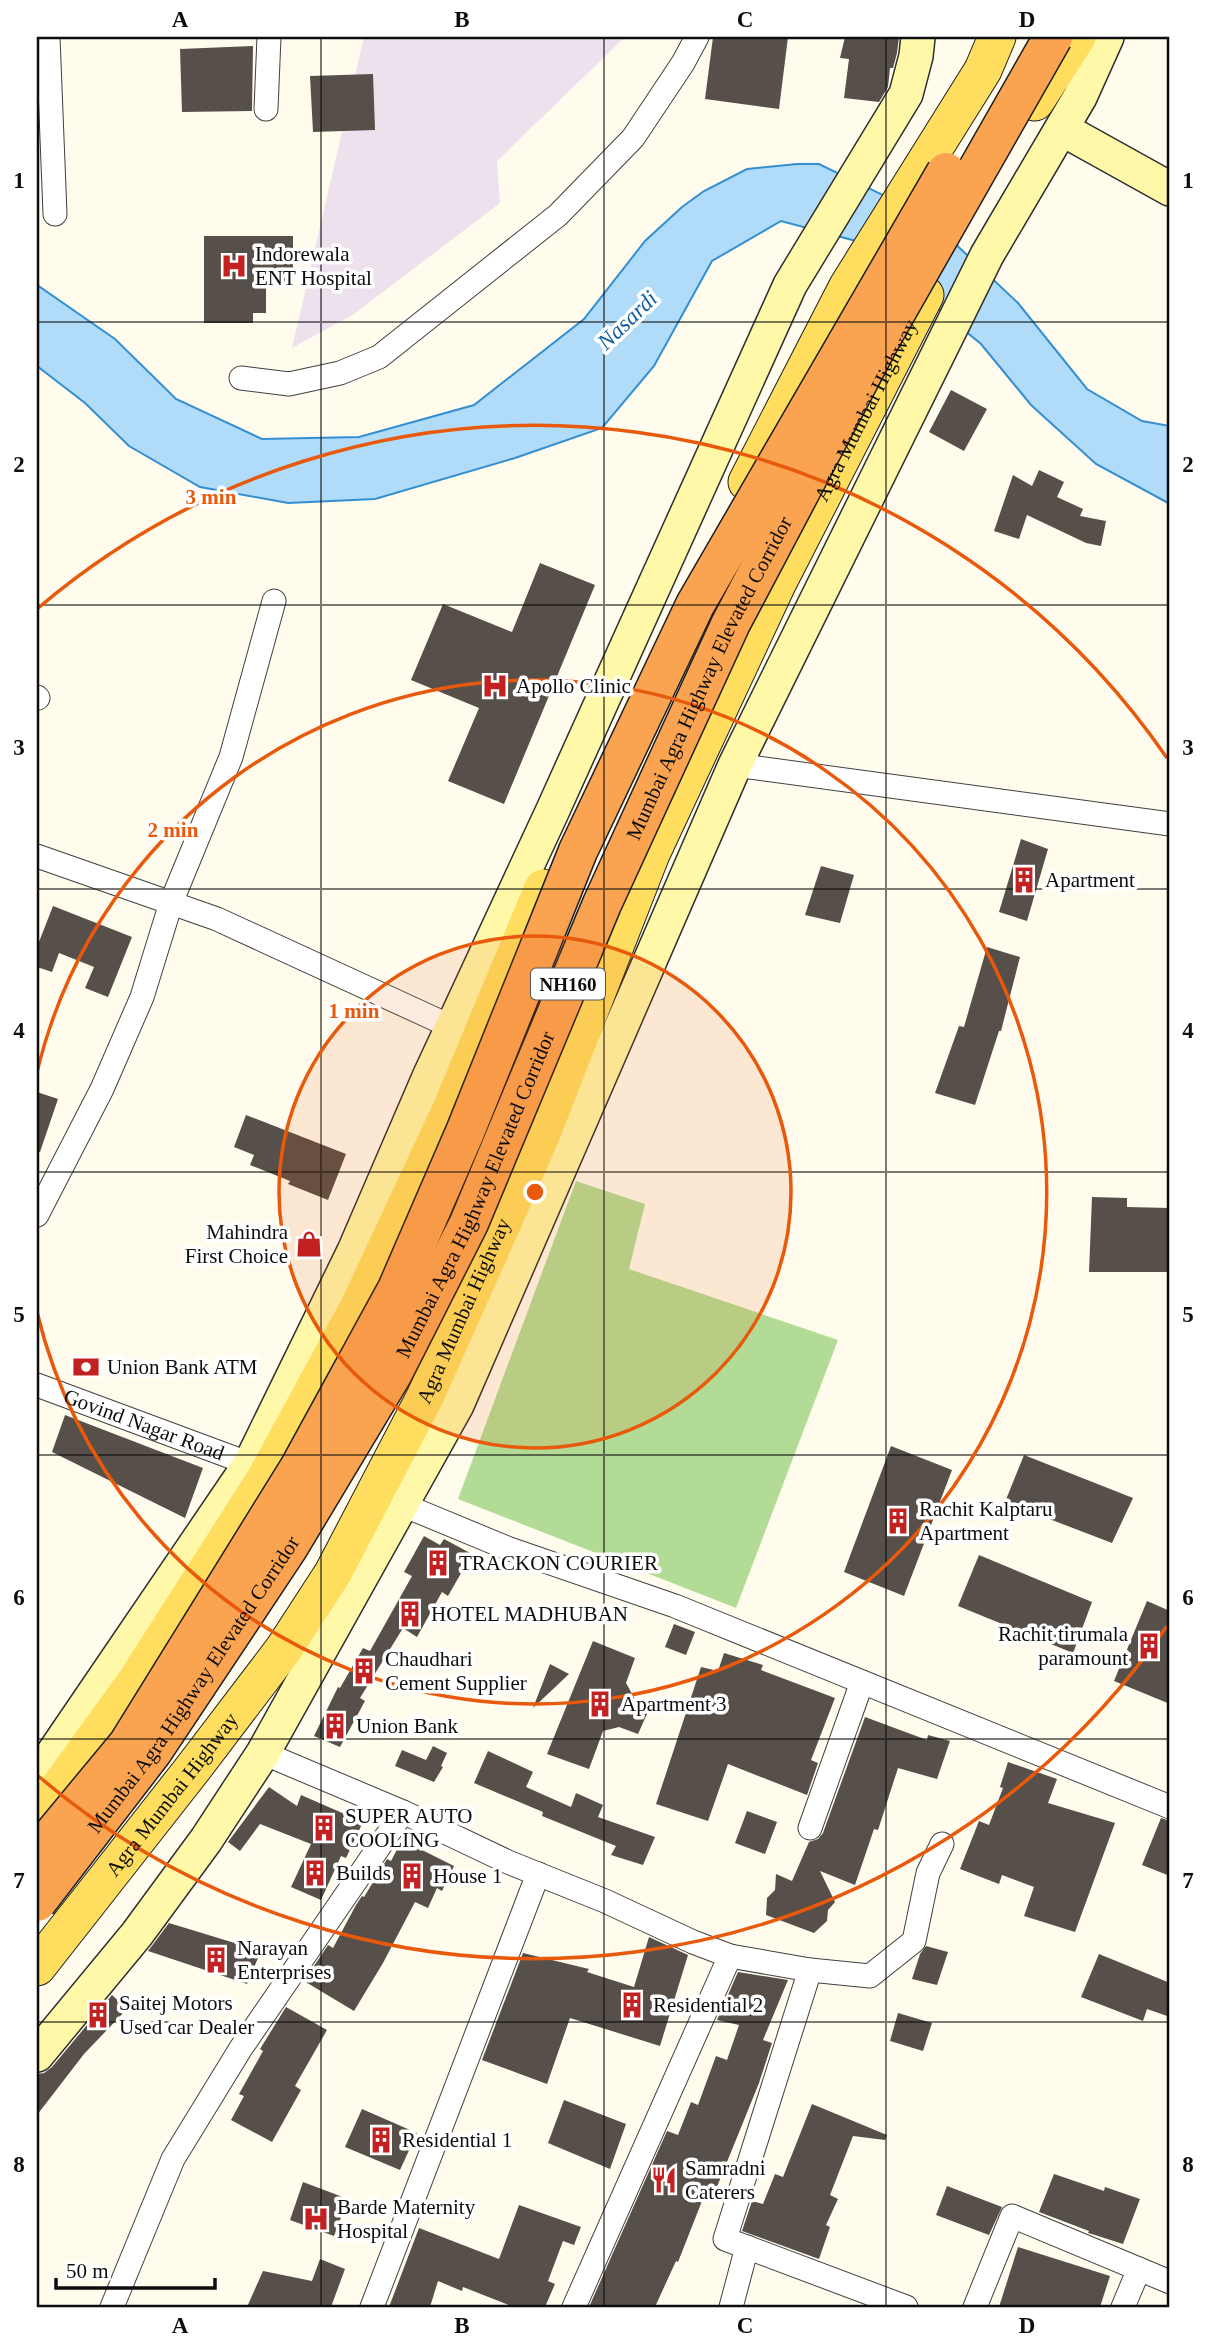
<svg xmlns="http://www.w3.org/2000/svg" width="1207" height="2344" font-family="'Times New Roman',serif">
  <rect width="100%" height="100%" fill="#fffcee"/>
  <polygon fill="#ece1ed" points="364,37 625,37 497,161 500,203 354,314 292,348"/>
  <polygon fill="#b2dc95" points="576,1181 645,1204 629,1269 838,1340 736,1608 458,1499"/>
  <polygon fill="#b0dbf9" stroke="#348ed2" stroke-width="2" points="797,164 819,164 881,194 948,237 1018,303 1087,389 1142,421 1170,426 1170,504 1096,464 1031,405 981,344 856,241 781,221 712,261 654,366 602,428 515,458 375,499 288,503 200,487 129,446 85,403 37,366 37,285 115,339 176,399 262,439 359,437 474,405 584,319 645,241 682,207 704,191 747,169"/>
  <g fill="#574f49">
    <polygon points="713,37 788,37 779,109 705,99"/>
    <polygon points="845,37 899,37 897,53 893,68 890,68 888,87 879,102 844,98 849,59 840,58"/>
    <polygon points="253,46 252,111 182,112 180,49"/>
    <polygon points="373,74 375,130 313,132 310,76"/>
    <polygon points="204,236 293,236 293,282 266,282 266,313 253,313 253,323 204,323"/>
    <polygon points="951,390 987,409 964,451 929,432"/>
    <polygon points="1039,470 1064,482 1057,497 1083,509 1080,516 1106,521 1101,546 1086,543 1027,515 1019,539 994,531 1013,475 1032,486"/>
    <polygon points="540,563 595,585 504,804 448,781 479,708 411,680 443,604 512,632"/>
    <polygon points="1021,839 1048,849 1027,921 999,912"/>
    <polygon points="821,866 854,875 840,923 805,915"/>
    <polygon points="53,906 132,937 108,997 85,988 94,967 59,953 52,972 37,967 37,947"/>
    <polygon points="987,947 1020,957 1001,1031 999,1031 975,1105 935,1093 959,1026 964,1027"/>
    <polygon points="37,1092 58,1099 40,1152 37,1152"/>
    <polygon points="246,1115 346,1154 328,1200 288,1184 290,1181 250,1165 254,1155 234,1147"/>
    <polygon points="1092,1197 1127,1198 1127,1207 1170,1208 1170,1272 1089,1272"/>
    <polygon points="65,1415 203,1468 185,1518 52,1452"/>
    <polygon points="891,1446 952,1470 904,1596 844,1572"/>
    <polygon points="1024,1455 1133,1498 1112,1543 1005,1502"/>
    <polygon points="424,1536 440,1545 444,1539 472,1554 448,1596 442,1592 417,1637 403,1628 360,1698 365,1701 340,1747 314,1736 338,1687 340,1688 363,1648 370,1651 412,1576 404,1572"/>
    <polygon points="979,1555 1092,1602 1073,1653 958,1606"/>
    <polygon points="1147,1601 1170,1611 1170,1704 1114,1681"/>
    <polygon points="674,1624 695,1632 686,1655 665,1647"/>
    <polygon points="593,1641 635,1658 626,1683 636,1701 651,1705 638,1734 619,1727 603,1731 589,1769 547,1754"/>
    <polygon points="724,1653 763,1665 761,1670 835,1698 811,1760 818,1763 807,1795 728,1764 708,1821 656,1804 701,1667 718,1671"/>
    <polygon points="550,1664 569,1674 533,1708"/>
    <polygon points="865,1717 927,1740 928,1735 950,1741 937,1779 898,1768 878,1830 874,1829 855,1885 820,1871 835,1902 828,1910 827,1921 814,1933 766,1915 767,1898 775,1890 776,1874 792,1881 809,1842 818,1839 823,1833"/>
    <polygon points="433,1746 447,1753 441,1766 443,1767 434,1782 395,1766 402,1750 426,1760"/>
    <polygon points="488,1751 533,1772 526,1787 571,1807 576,1793 603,1805 598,1817 655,1837 643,1865 611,1855 616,1846 542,1816 543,1812 474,1783"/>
    <polygon points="1008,1762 1057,1779 1048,1803 1115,1823 1075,1932 1024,1916 1034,1887 1002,1875 999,1884 960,1869 979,1821 989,1825 1003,1788 1000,1787"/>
    <polygon points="269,1787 297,1806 301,1795 363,1822 346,1858 341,1856 321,1900 291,1887 311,1844 260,1824 240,1851 228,1842"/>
    <polygon points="747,1811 777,1822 765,1854 735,1843"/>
    <polygon points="1161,1818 1170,1821 1170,1876 1142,1865"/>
    <polygon points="402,1840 454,1866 442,1891 437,1888 428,1908 415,1902 383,1963 354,2011 304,1981 328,1945 333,1948 356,1905 362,1896 364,1897 387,1859 391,1861"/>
    <polygon points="169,1923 261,1951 247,1984 148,1951"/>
    <polygon points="649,1937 688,1955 660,2046 570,2018 547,2084 482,2060 523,1953 589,1969 587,1972 634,1987"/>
    <polygon points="926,1946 948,1952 937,1985 912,1979 920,1954"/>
    <polygon points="1099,1954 1170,1983 1170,2017 1147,2009 1143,2021 1081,1997"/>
    <polygon points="738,1972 788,1980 763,2040 772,2043 759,2083 712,2199 704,2196 678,2262 676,2261 655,2307 589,2307 667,2131 678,2135 691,2102 698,2105 716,2056 727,2060 739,2025 717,2020"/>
    <polygon points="112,1995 127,2009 84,2054 37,2115 37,2074 44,2073 52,2067"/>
    <polygon points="286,2007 327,2030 295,2086 301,2090 272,2142 231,2120 244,2096 239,2094 263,2051 260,2049"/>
    <polygon points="898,2013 932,2023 923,2051 890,2041"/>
    <polygon points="564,2100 626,2124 610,2169 548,2143"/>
    <polygon points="812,2104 887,2135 885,2140 853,2136 830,2195 838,2199 826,2225 830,2227 819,2259 742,2231 752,2201 763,2204 775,2174 783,2177"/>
    <polygon points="362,2109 417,2133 400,2170 345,2147"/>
    <polygon points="1054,2174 1104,2191 1105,2187 1140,2199 1123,2244 1095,2235 1088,2233 1089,2231 1039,2212"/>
    <polygon points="303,2182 348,2199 334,2236 290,2220"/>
    <polygon points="947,2186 1002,2207 989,2235 936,2215"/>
    <polygon points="519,2205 581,2227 574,2245 563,2241 548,2281 555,2284 545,2307 514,2307 463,2287 462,2291 438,2281 430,2307 389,2307 419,2228 499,2259"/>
    <polygon points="1018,2247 1110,2276 1100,2307 999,2307"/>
    <polygon points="320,2259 345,2269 331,2307 247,2307 263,2271 312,2281"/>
  </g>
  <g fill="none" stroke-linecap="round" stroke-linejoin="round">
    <g stroke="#404040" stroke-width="25">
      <g id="street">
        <polyline points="48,37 55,214"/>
        <polyline points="266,109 269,37"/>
        <polyline points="241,378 289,384 340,373 379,357 558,215 633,138 683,63 697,37"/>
        <polyline points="37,697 38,698"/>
        <polyline points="735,765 1170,824"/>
        <polyline points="37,856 217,919 452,1027"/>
        <polyline points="37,1215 102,1089 142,997 171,903 231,757 274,601"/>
        <path id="s1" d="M37,1385l213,79"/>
        <polyline points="403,1505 507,1548 675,1606 1170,1807"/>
        <polyline points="263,1753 403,1812 508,1862 605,1901 693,1942 730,1956 810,1970 870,1976 914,1941 928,1873 942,1844"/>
        <polyline points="810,1828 862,1682"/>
        <polyline points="810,1970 725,2239 906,2307"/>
        <polyline points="112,2307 173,2159 241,2048 403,1812"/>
        <polyline points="372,2307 538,1874"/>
        <polyline points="574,2307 730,1956"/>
        <polyline points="731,2307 747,2247"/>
        <polyline points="975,2307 1012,2216 1170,2282"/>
        <polyline points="1123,2307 1139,2269"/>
      </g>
    </g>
    <g stroke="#2f2f2f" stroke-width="36">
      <g id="secondary">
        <polyline points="1062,129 1170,189"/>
        <polyline points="37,1777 250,1464 354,1251 429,1077 552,812 790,285 906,94 916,56 918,37"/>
        <polyline points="37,2055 137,1934 206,1840 263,1753 457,1405 735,765 987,255 1080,97 1107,37"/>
      </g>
    </g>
    <g stroke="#1e1e1e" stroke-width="39">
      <g id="primary">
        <polyline points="1035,102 1077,37"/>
        <polyline points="747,482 848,286 983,70 997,37"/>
        <polyline points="37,1818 136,1681 265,1479 359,1306 451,1109 543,888"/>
        <path id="s2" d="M37,1967l157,-200 89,-117 50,-77 92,-176 83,-186 34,-78 109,-279 127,-272 147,-287"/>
      </g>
    </g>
    <use href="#street" stroke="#fff" stroke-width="23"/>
    <use href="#secondary" stroke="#fff8a9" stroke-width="33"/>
    <use href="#primary" stroke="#fedd5f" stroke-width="37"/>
    <g stroke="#1e1e1e" stroke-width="41" stroke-linecap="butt">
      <g id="highway-bridge">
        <polyline points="37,1854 128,1744 299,1468 397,1289 465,1132 578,851 695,605 946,172"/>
        <path id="s3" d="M37,1902l116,-151 135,-203 105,-175 76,-150 133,-319 129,-281 151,-286 171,-300"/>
      </g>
    </g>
    <use href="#highway-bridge" stroke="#faa451" stroke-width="38"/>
  </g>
  <path fill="none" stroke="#0d0d0d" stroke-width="2" stroke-opacity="0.55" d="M321,37v2270M604,37v2270M886,37v2270M37,322h1133M37,605h1133M37,889h1133M37,1172h1133M37,1455h1133M37,1739h1133M37,2022h1133"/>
  <circle cx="535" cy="1192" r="256" fill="#e8590c" fill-opacity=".12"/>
  <g fill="none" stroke="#e8590c" stroke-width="3.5">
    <circle cx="535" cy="1192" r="256"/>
    <path d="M37 1072A512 512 0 1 1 37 1312"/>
    <path d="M1167 1626A767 767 0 0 1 37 1775M37 609A767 767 0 0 1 1167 758"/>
  </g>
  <defs>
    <g id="hospital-bare" transform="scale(2.1)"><path d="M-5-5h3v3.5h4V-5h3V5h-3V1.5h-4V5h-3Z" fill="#c32022" stroke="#fff" stroke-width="2.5" paint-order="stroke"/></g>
    <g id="building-bare" transform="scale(2.1)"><path d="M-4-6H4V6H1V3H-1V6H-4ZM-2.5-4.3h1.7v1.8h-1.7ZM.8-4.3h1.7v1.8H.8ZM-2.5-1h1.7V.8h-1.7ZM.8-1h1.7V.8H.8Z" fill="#c32022" stroke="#fff" stroke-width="2.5" paint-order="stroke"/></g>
    <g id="shop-bare" transform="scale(2.1)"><path d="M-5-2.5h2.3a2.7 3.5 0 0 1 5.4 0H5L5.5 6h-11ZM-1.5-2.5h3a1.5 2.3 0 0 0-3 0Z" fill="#c32022" stroke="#fff" stroke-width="2.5" paint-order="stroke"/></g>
    <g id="bank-bare" transform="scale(2.1)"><path d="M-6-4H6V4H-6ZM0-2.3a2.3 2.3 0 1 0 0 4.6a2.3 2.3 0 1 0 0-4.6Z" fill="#c32022" stroke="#fff" stroke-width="2.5" paint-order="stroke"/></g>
    <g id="restaurant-bare" transform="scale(2.1)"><path d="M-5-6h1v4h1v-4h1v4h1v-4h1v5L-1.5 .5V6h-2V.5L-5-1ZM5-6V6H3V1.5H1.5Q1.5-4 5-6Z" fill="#c32022" stroke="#fff" stroke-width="2.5" paint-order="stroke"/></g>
  </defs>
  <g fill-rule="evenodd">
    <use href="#hospital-bare" x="234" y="266"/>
    <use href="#hospital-bare" x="495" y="686"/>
    <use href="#building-bare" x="1024" y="880"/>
    <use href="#shop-bare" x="309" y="1244"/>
    <use href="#bank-bare" x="86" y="1367"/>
    <use href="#building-bare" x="898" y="1521"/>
    <use href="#building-bare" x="438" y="1563"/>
    <use href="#building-bare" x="410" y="1614"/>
    <use href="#building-bare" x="1149" y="1646"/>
    <use href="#building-bare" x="364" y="1671"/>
    <use href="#building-bare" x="600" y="1704"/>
    <use href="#building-bare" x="335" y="1726"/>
    <use href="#building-bare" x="324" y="1828"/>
    <use href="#building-bare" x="315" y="1873"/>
    <use href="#building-bare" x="412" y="1876"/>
    <use href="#building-bare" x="216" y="1960"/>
    <use href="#building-bare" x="632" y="2005"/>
    <use href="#building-bare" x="98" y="2015"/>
    <use href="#building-bare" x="381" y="2140"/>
    <use href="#restaurant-bare" x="664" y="2180"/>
    <use href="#hospital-bare" x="316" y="2219"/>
  </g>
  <g text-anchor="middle" stroke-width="7" stroke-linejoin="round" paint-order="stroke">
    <rect fill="#fff" stroke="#565656" stroke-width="2" x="531" y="968.5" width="74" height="31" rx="5"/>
    <g font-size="19" font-weight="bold" fill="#0d0d0d">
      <text x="568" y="991">NH160</text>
    </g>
    <g font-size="21" fill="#0d0d0d" stroke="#fff" text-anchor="start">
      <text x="255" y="261">Indorewala<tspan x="255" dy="24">ENT Hospital</tspan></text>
      <text x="516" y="693">Apollo Clinic</text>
      <text x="1045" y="887">Apartment</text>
      <text x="288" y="1239" text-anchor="end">Mahindra<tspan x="288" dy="24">First Choice</tspan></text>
      <text x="107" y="1374">Union Bank ATM</text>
      <text x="919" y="1516">Rachit Kalptaru<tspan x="919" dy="24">Apartment</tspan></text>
      <text x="459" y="1570">TRACKON COURIER</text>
      <text x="431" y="1621">HOTEL MADHUBAN</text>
      <text x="1128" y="1641" text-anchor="end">Rachit tirumala<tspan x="1128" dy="24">paramount</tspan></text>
      <text x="385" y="1666">Chaudhari<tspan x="385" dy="24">Cement Supplier</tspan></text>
      <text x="621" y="1711">Apartment 3</text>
      <text x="356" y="1733">Union Bank</text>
      <text x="345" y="1823">SUPER AUTO<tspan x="345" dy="24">COOLING</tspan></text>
      <text x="336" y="1880">Builds</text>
      <text x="433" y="1883">House 1</text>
      <text x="237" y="1955">Narayan<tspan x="237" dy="24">Enterprises</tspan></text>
      <text x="119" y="2010">Saitej Motors<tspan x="119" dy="24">Used car Dealer</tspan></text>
      <text x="653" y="2012">Residential 2</text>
      <text x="402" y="2147">Residential 1</text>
      <text x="685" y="2175">Samradni<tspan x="685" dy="24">Caterers</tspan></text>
      <text x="337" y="2214">Barde Maternity<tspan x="337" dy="24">Hospital</tspan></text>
    </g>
    <g font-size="21" fill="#0d0d0d" stroke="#fff">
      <text dy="7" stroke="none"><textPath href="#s2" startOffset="1773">Agra Mumbai Highway</textPath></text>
      <text dy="7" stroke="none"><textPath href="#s3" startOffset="1402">Mumbai Agra Highway Elevated Corridor</textPath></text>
      <text dy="7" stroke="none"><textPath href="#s3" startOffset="835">Mumbai Agra Highway Elevated Corridor</textPath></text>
      <text dy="7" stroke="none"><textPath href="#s2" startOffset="786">Agra Mumbai Highway</textPath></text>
      <text dy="7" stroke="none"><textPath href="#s1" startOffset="114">Govind Nagar Road</textPath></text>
      <text dy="7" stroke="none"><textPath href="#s3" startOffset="268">Mumbai Agra Highway Elevated Corridor</textPath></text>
      <text dy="7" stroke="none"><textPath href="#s2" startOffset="219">Agra Mumbai Highway</textPath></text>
    </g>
    <g font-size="23" font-style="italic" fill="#125fa4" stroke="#fff">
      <text transform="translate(627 320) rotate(-44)" y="8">Nasardi</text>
    </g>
  </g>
  <circle cx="535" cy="1192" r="10" fill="#e8590c" stroke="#fff" stroke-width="3.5"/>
  <g font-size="21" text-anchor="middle" font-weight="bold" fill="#e8590c" stroke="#fff" stroke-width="7" stroke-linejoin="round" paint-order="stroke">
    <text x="211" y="504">3 min</text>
    <text x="173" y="837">2 min</text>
    <text x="354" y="1018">1 min</text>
  </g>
  <rect width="1207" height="2344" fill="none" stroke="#ffffff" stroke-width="77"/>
  <path d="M56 2278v10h159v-10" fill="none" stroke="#0d0d0d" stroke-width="3.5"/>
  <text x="66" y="2278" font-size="21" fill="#0d0d0d" stroke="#ffffff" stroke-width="5" paint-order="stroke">50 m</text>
  <rect x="38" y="38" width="1130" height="2268" fill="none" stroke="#0d0d0d" stroke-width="2.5"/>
  <g font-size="23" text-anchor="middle" font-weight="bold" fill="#0d0d0d">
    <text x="180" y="27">A</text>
    <text x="462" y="27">B</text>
    <text x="745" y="27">C</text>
    <text x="1027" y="27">D</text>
    <text x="19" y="188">1</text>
    <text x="1188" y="188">1</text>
    <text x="19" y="472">2</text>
    <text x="1188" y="472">2</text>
    <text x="19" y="755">3</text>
    <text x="1188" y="755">3</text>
    <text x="19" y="1038">4</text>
    <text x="1188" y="1038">4</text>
    <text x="19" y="1322">5</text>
    <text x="1188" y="1322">5</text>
    <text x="19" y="1605">6</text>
    <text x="1188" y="1605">6</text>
    <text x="19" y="1888">7</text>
    <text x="1188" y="1888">7</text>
    <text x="19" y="2172">8</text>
    <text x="1188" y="2172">8</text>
    <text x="180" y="2333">A</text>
    <text x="462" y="2333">B</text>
    <text x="745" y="2333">C</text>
    <text x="1027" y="2333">D</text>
  </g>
</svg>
